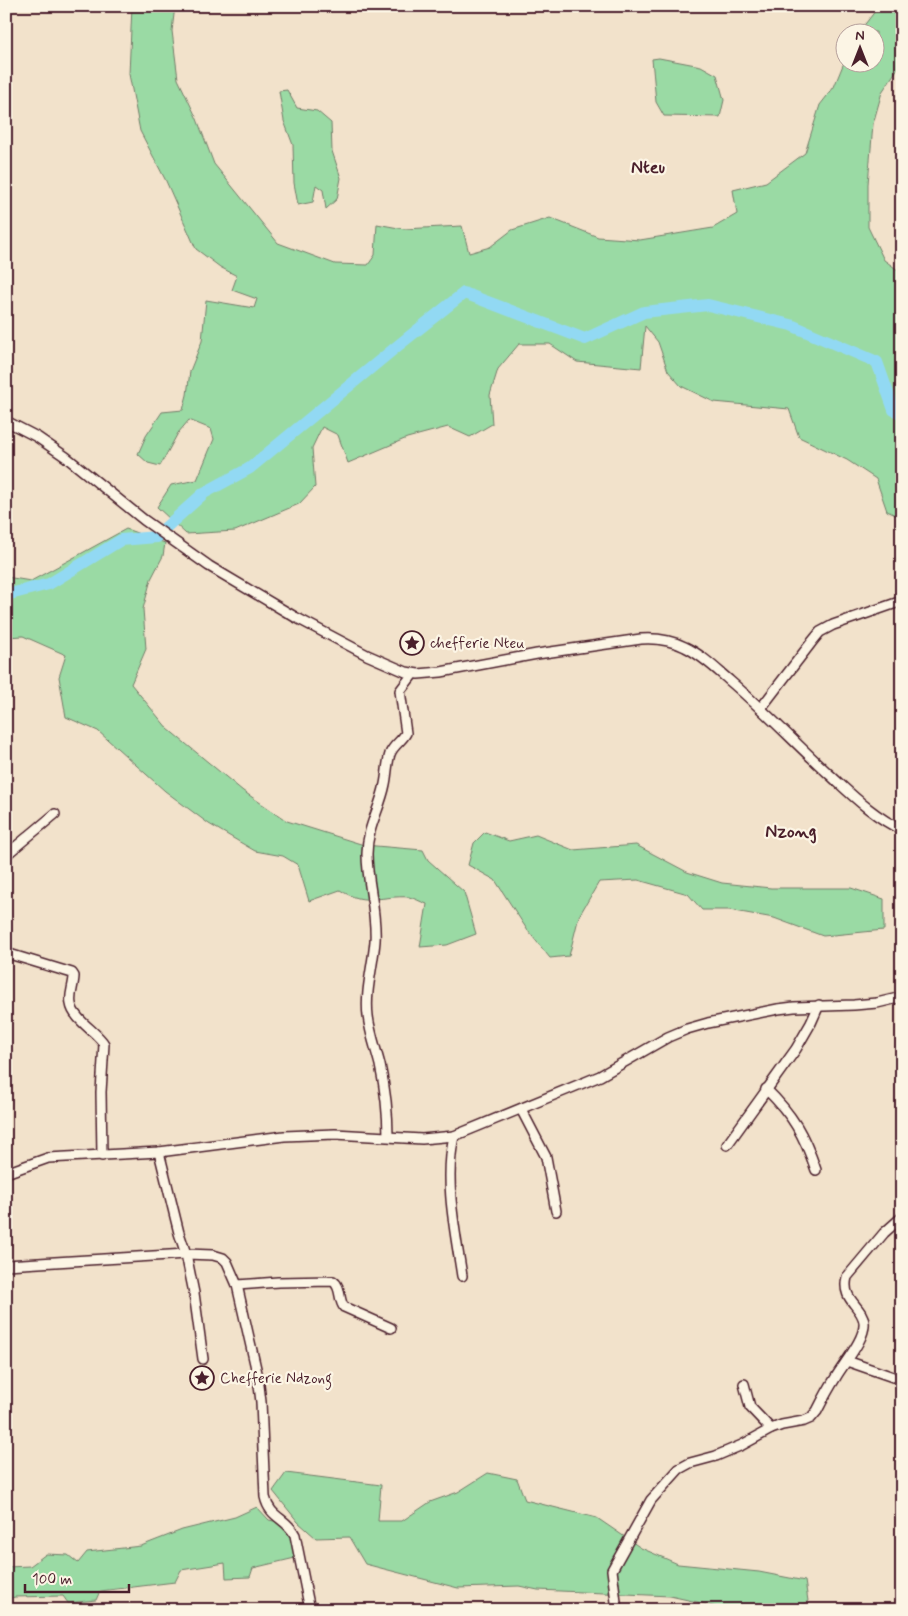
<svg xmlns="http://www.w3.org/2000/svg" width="908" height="1616" font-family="Mynerve,sans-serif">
  <rect width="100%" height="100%" fill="#f2e2cb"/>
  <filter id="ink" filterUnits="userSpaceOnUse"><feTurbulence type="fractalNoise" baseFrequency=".02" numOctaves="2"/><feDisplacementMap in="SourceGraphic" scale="10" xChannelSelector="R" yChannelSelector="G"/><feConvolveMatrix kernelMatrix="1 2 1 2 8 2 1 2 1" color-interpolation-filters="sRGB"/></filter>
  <g filter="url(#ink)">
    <g fill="#9adaa4" stroke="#727c68">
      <polygon points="132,6 175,6 172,31 178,79 197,119 214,164 278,243 335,264 368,265 375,255 377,224 404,229 462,226 469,253 490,247 512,230 550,218 598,237 640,240 713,228 737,214 733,190 766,182 805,153 820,105 834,87 845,60 846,62 876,62 876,32 859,32 879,6 902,6 902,65 900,65 882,92 873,124 868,184 868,227 884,260 902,273 902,518 887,511 876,479 847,460 799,437 789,409 714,402 681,386 668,371 658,342 645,326 641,368 577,362 550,344 519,344 498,369 490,395 492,424 470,437 448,427 407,438 348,463 338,435 322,427 312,448 315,487 299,504 235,531 186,534 157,507 171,485 197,480 214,439 211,429 189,420 178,433 160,466 148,463 138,454 146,436 162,412 183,410 187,395 190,371 202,341 206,300 254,308 257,299 232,290 237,276 220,267 196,249 166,181 140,131 129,74"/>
      <polygon points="659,58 701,66 717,75 724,100 720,117 664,116 656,102 652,59"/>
      <polygon points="287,90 297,108 317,111 331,123 332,151 341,178 337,199 326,209 323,190 316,185 313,202 298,205 294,183 293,145 284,121 279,91"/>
      <path d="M126,529l39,14 -2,13 -12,23 -8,30 3,40 -15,35 37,45 75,62 44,30 77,24 59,5 5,10 36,32 12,42 -29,11 -27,2 7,-43c-6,-2 -13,-6 -18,-7 -27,-2 -43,10 -69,-7l-31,11 -11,-36 -15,-9 -28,-5 -46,-27 -44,-33 -67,-60 -32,-14 -7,-40 7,-22 -43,-19 -17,1v-60l25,4z"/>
      <polygon points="485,832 509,841 536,835 573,850 636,845 687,872 722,883 771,888 851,888 884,899 884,930 823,936 774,918 729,910 702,910 688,894 638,880 599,882 579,916 569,956 550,958 528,931 495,880 468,865 474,843"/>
      <polygon points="286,1473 381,1485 378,1521 402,1521 430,1502 458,1492 488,1473 517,1479 525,1500 597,1518 641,1548 678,1564 759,1572 805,1581 808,1601 796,1610 725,1610 706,1604 670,1596 538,1590 519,1586 458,1588 365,1564 349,1537 316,1538 298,1522 273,1491"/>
      <polygon points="257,1507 269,1520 279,1522 287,1529 293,1540 295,1558 253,1568 250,1577 226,1578 225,1563 181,1570 175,1582 100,1591 96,1600 68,1603 63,1596 15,1597 6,1599 6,1567 30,1566 46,1554 68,1555 78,1563 87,1552 141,1546 182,1530 235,1517"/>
    </g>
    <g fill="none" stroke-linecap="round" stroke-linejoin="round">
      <g stroke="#92d9f3" stroke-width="12">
        <polyline points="164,529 204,493 250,468 395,348 464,293 585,339 644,312 708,305 791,325 877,362 894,410 902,414"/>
        <polyline points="6,595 49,584 121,540 157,537"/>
      </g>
      <g stroke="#4a1f2b" stroke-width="12">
        <g id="minor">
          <path d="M6,421l31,16 29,20 78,63 65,46 86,51 72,38 39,17 12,2 23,-2 96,-18 104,-15c15,-1 30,1 44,8 17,8 31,22 45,34 35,30 66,63 100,94 22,20 44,42 72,55"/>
          <polyline points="761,708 811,643 820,632 833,625 902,601"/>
          <polyline points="6,855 55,814"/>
          <path d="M6,953l66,20 2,3c0,9 -5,19 -3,28 2,15 26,28 33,40l-3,48 1,64"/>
          <path d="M766,1089c27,26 38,46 50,81"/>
          <polyline points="521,1109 546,1157 556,1211"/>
          <path d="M388,1136c0,-24 -3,-48 -8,-71 -4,-16 -10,-32 -12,-49 -3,-25 5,-50 7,-75 2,-29 -8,-58 -8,-87 0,-28 13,-44 18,-70 2,-9 2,-21 5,-30 3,-9 12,-13 16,-21l-6,-42 13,-17"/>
          <path d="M454,1136c-10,45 1,94 8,140"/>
          <polyline points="727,1145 796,1049 811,1023 819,1005"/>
          <path d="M159,1152l20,81 7,21 27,1 10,3 4,4 10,23 21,92 3,25 4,95c5,22 21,20 30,38l15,75"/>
          <polyline points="6,1173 48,1158 159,1152 284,1136 335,1134 422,1139 454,1136 600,1076 668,1037 687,1029 708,1023 778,1009 794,1007 854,1005 877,1003 902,997"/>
          <polyline points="6,1265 186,1254 194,1293 203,1359"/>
          <path d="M237,1285l41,-3 55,-1c9,6 5,19 11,26l47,21"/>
          <polyline points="847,1361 893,1377"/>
          <polyline points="744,1384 750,1407 771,1429"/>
          <path d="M617,1610l-5,-40 39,-70 28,-31 11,-6 26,-7 26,-11 29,-16 11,-4 22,-4 7,-3 6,-7c6,-12 12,-23 19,-34 8,-14 30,-39 28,-55 -2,-17 -23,-21 -17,-45l37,-44 18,-16"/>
        </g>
      </g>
      <use href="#minor" stroke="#fcf5e5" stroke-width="9"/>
    </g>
  </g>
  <defs>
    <g id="sight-ring" transform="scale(1.25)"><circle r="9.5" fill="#fcf5e5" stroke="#4a1f2b" stroke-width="1.5"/><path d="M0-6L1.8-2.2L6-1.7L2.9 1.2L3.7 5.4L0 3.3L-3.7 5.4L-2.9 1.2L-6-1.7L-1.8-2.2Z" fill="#4a1f2b"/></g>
  </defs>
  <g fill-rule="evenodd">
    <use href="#sight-ring" x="412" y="643"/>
    <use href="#sight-ring" x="202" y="1378"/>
  </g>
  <g text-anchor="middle" stroke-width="4.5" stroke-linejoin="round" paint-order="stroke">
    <g font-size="15" fill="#4a1f2b" stroke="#fcf5e5" text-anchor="start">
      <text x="430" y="648">chefferie Nteu</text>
      <text x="220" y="1383">Chefferie Ndzong</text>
    </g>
    <g font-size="18" font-weight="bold" fill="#4a1f2b" stroke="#fcf5e5">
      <text x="648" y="173">Nteu</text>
      <text x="791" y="837">Nzong</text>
    </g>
  </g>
  <rect width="908" height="1616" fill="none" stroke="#fcf5e5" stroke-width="25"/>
  <rect x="12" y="12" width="883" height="1591" fill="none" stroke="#4a1f2b" stroke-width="2" filter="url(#ink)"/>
  <g transform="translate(860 48)"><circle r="24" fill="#fcf5e5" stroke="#b59f9b"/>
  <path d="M0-4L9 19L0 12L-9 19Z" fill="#4a1f2b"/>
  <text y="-8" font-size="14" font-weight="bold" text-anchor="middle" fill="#4a1f2b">N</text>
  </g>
  <path d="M25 1584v8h104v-8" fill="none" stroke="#4a1f2b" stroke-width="2.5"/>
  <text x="32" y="1584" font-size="15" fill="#4a1f2b" stroke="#fcf5e5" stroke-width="4" paint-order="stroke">100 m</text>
</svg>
